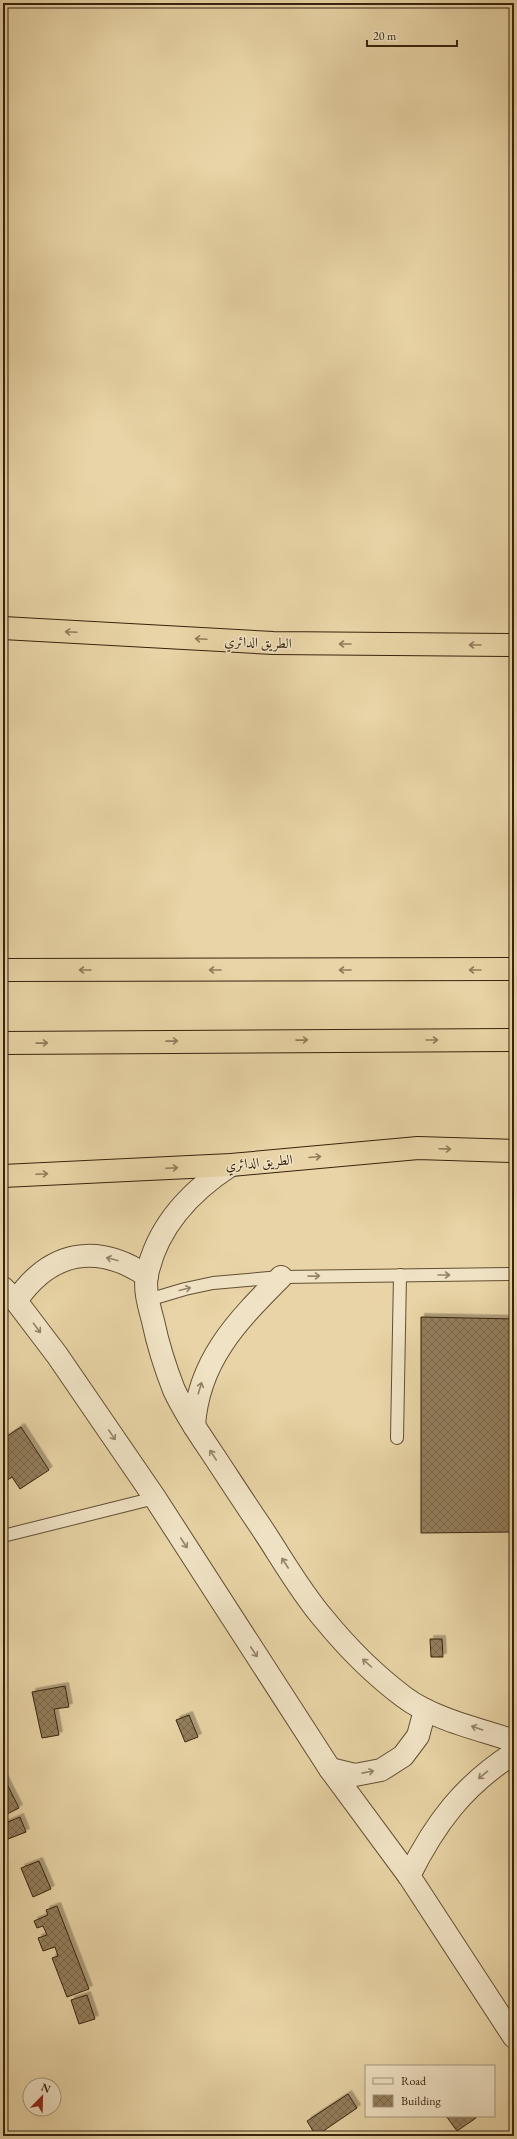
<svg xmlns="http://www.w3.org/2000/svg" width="517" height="2139" font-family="'EB Garamond',Amiri,serif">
  <defs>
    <pattern id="building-cross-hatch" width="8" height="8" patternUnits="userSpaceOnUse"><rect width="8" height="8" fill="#937f5d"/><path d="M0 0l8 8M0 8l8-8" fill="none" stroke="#79684b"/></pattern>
    <filter id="shadow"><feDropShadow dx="3.5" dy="-3.5" stdDeviation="0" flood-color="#0004"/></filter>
  </defs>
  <rect width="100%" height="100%" fill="#e8d4a6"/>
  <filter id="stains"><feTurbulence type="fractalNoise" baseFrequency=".005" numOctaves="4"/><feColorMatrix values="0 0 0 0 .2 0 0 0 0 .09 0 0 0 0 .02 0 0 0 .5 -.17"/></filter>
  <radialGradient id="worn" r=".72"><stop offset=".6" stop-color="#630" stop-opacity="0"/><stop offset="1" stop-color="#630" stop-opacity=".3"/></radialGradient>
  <g fill="url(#building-cross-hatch)" stroke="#37230d" filter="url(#shadow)">
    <polygon points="421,1317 514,1319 514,1532 421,1533"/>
    <polygon points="21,1427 49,1470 20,1489 12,1477 3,1483 3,1439"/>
    <polygon points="430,1639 442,1639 443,1657 431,1657"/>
    <polygon points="65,1686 69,1707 54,1709 59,1735 42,1738 32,1692"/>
    <polygon points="189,1715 198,1737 185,1742 176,1720"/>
    <polygon points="3,1776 19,1808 3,1816"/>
    <polygon points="20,1817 26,1832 8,1839 3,1824"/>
    <polygon points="39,1861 51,1889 33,1897 21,1868"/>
    <polygon points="57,1906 89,1989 67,1997 52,1958 58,1956 55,1947 43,1951 38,1938 47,1935 43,1926 37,1928 34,1921 48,1915 46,1910"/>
    <polygon points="87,1995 95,2019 79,2024 71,2000"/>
    <polygon points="348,2094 357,2108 316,2136 307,2121"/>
    <polygon points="446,2116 475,2116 476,2118 457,2131"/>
  </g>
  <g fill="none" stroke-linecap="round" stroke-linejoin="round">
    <g stroke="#634f33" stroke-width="14">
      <g id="service">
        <polyline points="148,1300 185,1289 213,1283 281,1277 514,1274"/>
        <polyline points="397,1438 400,1275"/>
        <polyline points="3,1536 155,1498"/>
      </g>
    </g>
    <g stroke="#634f33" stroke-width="24">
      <g id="tertiary">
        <path d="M231,1165c-40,26 -74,61 -84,110 -3,14 2,31 6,46 5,24 12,46 21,69 10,21 23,41 36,60 16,24 32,49 49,74 21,31 40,66 65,95 22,27 52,57 80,78 29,22 75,32 110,44"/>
        <polyline points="3,1288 16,1301 57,1355 155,1498 330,1769 409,1876 514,2037"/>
        <path d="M16,1301c34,-50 81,-59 131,-25"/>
        <path d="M194,1426c4,-65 43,-105 87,-149"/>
        <polyline points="330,1769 355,1775 381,1770 403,1756 418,1736 425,1710"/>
        <path d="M409,1876c26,-53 55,-91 105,-123"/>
      </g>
    </g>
    <g stroke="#37230d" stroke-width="24">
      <g id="trunk">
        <polyline points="3,628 273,643 514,645"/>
        <polyline points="3,1176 231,1165 418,1148 514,1151"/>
      </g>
    </g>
    <g stroke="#37230d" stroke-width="24">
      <g id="motorway">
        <polyline points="3,970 514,969"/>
        <polyline points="3,1043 514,1040"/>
      </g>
    </g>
    <use href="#service" stroke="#f0e3c5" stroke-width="12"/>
    <use href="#tertiary" stroke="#f0e3c5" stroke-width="22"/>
    <use href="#trunk" stroke="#e8d4a6" stroke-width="22"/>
    <use href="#motorway" stroke="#e8d4a6" stroke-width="22"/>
  </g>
  <defs><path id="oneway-shaft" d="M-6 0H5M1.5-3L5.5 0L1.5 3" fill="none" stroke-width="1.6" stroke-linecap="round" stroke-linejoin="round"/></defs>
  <g stroke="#907c5a">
    <use href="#oneway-shaft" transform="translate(71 632) rotate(-177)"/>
    <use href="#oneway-shaft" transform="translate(201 639) rotate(-177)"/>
    <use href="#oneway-shaft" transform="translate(345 644) rotate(-180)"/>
    <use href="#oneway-shaft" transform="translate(475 645) rotate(-180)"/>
    <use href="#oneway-shaft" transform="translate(85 970) rotate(180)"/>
    <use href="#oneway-shaft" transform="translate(215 970) rotate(180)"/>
    <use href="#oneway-shaft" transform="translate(345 970) rotate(180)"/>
    <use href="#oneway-shaft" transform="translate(475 970) rotate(180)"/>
    <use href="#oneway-shaft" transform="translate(302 1040) rotate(-1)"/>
    <use href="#oneway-shaft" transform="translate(432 1040)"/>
    <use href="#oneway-shaft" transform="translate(172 1041) rotate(-1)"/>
    <use href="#oneway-shaft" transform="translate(42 1043) rotate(-1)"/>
    <use href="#oneway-shaft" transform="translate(445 1149) rotate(2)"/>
    <use href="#oneway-shaft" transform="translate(315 1157) rotate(-5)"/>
    <use href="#oneway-shaft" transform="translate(172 1168) rotate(-3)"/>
    <use href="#oneway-shaft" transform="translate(42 1174) rotate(-3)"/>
  </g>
  <g stroke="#948369">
    <use href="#oneway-shaft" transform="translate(112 1259) rotate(-166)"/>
    <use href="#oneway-shaft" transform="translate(444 1275)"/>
    <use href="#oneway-shaft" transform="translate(314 1276) rotate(-1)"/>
    <use href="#oneway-shaft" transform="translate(185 1289) rotate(-14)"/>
    <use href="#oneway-shaft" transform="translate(37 1328) rotate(53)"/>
    <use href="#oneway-shaft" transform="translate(200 1388) rotate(-73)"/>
    <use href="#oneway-shaft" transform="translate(112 1435) rotate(56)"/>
    <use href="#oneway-shaft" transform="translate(213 1455) rotate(-123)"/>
    <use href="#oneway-shaft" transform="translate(184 1543) rotate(57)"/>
    <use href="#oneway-shaft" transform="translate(285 1563) rotate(-123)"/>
    <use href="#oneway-shaft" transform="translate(254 1652) rotate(57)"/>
    <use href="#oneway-shaft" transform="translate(367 1663) rotate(-138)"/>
    <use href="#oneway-shaft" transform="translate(477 1728) rotate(-161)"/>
    <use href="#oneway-shaft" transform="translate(368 1772) rotate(-11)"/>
    <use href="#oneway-shaft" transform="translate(483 1775) rotate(140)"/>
  </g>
  <g text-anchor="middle" stroke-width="3" stroke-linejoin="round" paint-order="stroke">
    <g font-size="14" fill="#37230d" stroke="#f0e3c5">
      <text transform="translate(258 642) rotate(2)" y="5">الطريق الدائري</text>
      <text transform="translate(259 1162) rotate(-5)" y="5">الطريق الدائري</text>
    </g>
  </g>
  <rect width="517" height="2139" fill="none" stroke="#e8d4a6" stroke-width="16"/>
  <rect x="4" y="4" width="509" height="2131" fill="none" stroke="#37230d" stroke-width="2"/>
  <rect x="8" y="8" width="501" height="2123" fill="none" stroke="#37230d"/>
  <rect x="365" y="2065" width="130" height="52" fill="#f0e3c5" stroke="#a6967b"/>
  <rect x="373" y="2078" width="20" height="6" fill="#f0e3c5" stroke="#a6967b"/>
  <text x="401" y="2085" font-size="12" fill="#37230d">Road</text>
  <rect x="373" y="2095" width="20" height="12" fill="url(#building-cross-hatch)" stroke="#a6967b"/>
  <text x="401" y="2105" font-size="12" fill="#37230d">Building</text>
  <g transform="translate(42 2097) rotate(23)"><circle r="19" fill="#f0e3c5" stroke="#a6967b"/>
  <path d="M0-3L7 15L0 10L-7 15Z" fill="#8f2418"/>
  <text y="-6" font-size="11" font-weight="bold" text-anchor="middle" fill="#37230d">N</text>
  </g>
  <path d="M367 40v6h90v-6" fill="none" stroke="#37230d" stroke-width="2"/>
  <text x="373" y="40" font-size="12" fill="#37230d" stroke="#f0e3c5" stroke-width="3" paint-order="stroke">20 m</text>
  <rect width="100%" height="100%" filter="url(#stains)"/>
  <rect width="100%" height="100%" fill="url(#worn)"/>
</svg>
